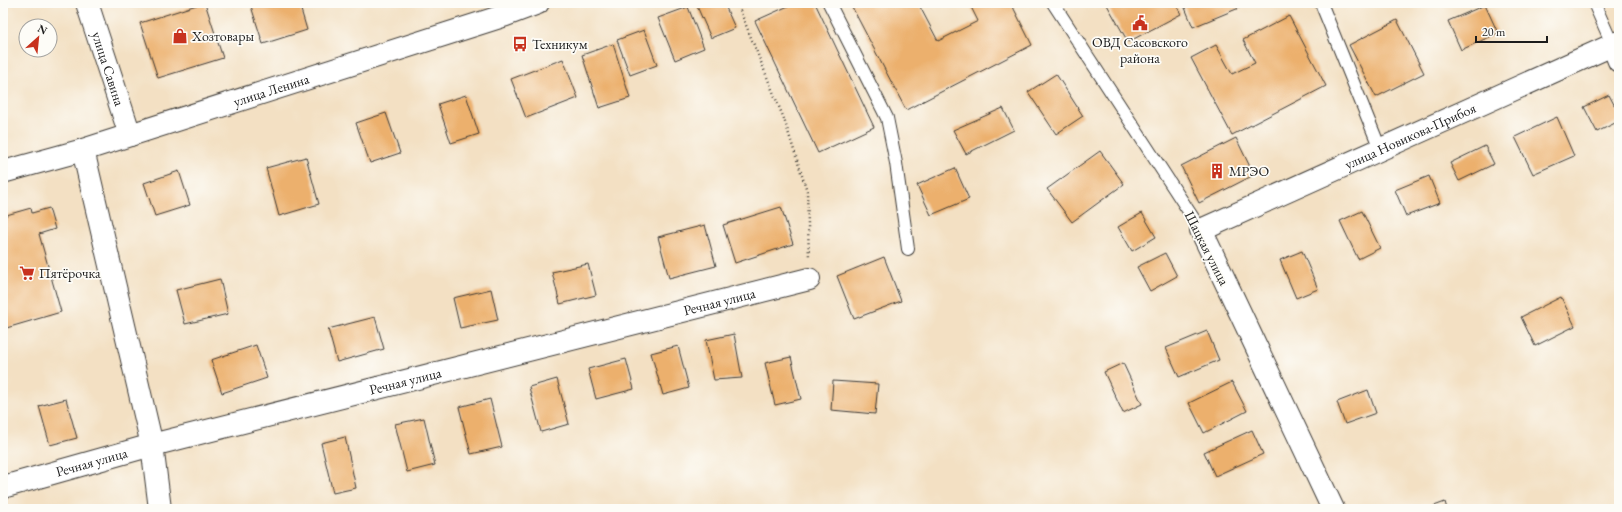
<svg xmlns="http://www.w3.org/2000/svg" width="1622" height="512" font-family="'EB Garamond',serif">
  <rect width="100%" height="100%" fill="#fdfcf7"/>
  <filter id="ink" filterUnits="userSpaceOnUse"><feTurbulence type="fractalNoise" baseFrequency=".025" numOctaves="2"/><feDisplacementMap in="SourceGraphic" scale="8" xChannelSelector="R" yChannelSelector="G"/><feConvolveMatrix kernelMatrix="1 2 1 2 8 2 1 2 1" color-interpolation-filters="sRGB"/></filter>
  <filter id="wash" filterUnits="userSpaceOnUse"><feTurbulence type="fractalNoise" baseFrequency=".012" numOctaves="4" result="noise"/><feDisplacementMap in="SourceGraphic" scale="16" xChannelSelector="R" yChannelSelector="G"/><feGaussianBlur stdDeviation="0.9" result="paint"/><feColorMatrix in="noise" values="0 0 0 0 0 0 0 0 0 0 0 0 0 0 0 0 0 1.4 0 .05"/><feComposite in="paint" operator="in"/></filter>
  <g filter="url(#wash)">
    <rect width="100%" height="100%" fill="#f3e0c3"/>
    <g id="blocks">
      <g fill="#ecb06d">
        <polygon points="203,3 205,3 223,58 158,78 140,23"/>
        <polygon points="250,3 299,3 307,30 263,44"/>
        <polygon points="699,3 724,3 735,28 711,38 696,4"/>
        <polygon points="795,3 815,3 874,127 818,153 755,21"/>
        <polygon points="850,3 918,3 938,41 978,21 969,3 1011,3 1032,45 906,110"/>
        <polygon points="1106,3 1175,3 1181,14 1128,42"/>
        <polygon points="1183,3 1251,3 1193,27"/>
        <polygon points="1485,5 1498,33 1461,50 1448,21"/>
        <polygon points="688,7 704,48 675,60 658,18"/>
        <polygon points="1289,16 1326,86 1232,135 1191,58 1216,45 1232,74 1255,63 1243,40"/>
        <polygon points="1397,20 1424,73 1376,97 1349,45"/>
        <polygon points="644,30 657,65 630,75 617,40"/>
        <polygon points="613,44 630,98 599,108 582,55"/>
        <polygon points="563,59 578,98 526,118 511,79"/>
        <polygon points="1056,74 1083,116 1056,134 1028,92"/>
        <polygon points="466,95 479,134 451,143 438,104"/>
        <polygon points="1609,95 1619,114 1619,121 1597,132 1584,107"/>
        <polygon points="1003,108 1014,130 966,154 953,130"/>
        <polygon points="386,113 400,153 370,163 356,123"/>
        <polygon points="1557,117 1574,156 1533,174 1515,137"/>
        <polygon points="1236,138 1254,175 1199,203 1181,166"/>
        <polygon points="1485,146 1494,164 1459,181 1450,163"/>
        <polygon points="1100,151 1124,184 1072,222 1047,189"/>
        <polygon points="306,157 319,204 279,216 266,168"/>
        <polygon points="955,168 969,199 931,215 917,185"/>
        <polygon points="179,171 190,205 155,216 144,183"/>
        <polygon points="1429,176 1440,203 1406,216 1395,190"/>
        <polygon points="781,207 793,244 735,263 723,225"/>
        <polygon points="31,208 32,213 49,208 55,229 39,234 61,312 3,329 3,216"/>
        <polygon points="1362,211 1380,248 1358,259 1340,221"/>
        <polygon points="1142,213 1156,237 1132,251 1118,227"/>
        <polygon points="705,225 716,266 669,278 658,237"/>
        <polygon points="1302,251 1318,289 1296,298 1280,260"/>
        <polygon points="1165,253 1177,276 1150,291 1137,267"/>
        <polygon points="884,257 901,301 854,319 837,276"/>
        <polygon points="588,264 596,295 560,304 552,272"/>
        <polygon points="220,279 228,314 185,324 176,290"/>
        <polygon points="491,289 498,320 460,328 453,298"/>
        <polygon points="1561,297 1575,326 1535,346 1521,317"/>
        <polygon points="375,317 384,349 337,362 328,329"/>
        <polygon points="1207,331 1219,360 1179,377 1166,348"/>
        <polygon points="734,334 742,378 714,380 706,340"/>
        <polygon points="256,345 267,378 222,393 211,360"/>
        <polygon points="678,346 689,388 663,395 651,353"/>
        <polygon points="791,357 801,399 775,405 765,363"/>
        <polygon points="626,359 634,389 596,399 588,369"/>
        <polygon points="1123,363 1142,404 1123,413 1104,372"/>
        <polygon points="557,379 569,424 541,432 529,387"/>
        <polygon points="833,381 878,384 875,414 831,410"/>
        <polygon points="1232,382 1247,411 1204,433 1189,403"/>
        <polygon points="1368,390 1376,413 1345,424 1337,402"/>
        <polygon points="66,399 77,438 50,445 39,406"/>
        <polygon points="490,399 502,447 471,454 459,407"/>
        <polygon points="424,418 435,465 407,472 395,424"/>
        <polygon points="1252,430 1263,454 1215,476 1204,452"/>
        <polygon points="345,437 356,488 333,493 321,443"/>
        <polygon points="1445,502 1447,509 1426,509"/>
      </g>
    </g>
  </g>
  <g filter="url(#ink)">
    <use href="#blocks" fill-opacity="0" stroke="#3c3935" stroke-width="1"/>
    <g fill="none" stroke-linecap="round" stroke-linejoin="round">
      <g stroke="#3c3935" stroke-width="14">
        <g id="service">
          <polyline points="829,3 887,118 896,163 908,249"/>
          <polyline points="1053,3 1201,230"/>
          <polyline points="1321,3 1381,151"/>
          <polyline points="1594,3 1613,46"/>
        </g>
      </g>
      <g stroke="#3c3935" stroke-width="24">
        <g id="minor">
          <polyline points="1613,46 1619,61"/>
          <polyline points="3,172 83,150"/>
          <path id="s1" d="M3,487l149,-42 657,-166"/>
        </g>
      </g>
      <g stroke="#3c3935" stroke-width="24">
        <g id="tertiary">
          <path id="s2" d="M1333,509l-132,-279 418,-188"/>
        </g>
      </g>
      <g stroke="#3c3935" stroke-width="24">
        <g id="primary">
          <path id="s3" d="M87,3l43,132"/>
          <path id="s4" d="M160,509l-8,-64 -69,-295 423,-135 32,-12"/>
        </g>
      </g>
      <polyline stroke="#3c3935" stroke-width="2.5" stroke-dasharray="1 3" stroke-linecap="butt" points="737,3 784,119 807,191 809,258"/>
      <use href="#service" stroke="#fff" stroke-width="12"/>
      <use href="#minor" stroke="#fff" stroke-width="22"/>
      <use href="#tertiary" stroke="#fff" stroke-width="22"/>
      <use href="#primary" stroke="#fff" stroke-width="22"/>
    </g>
  </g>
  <defs>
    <g id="civic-bare" transform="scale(1.2)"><path d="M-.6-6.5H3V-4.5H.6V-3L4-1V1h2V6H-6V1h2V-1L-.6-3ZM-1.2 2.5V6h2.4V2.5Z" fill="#c8321e" stroke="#fdfcf7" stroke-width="2.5" paint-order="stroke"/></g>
    <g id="shop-bare" transform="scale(1.2)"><path d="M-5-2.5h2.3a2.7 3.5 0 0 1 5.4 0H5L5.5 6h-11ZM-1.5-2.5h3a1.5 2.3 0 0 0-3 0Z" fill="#c8321e" stroke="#fdfcf7" stroke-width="2.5" paint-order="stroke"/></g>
    <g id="bus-bare" transform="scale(1.2)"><path d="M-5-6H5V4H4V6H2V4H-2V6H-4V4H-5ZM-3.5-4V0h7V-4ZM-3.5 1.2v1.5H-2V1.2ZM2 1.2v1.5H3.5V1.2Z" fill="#c8321e" stroke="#fdfcf7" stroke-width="2.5" paint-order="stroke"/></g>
    <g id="building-bare" transform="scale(1.2)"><path d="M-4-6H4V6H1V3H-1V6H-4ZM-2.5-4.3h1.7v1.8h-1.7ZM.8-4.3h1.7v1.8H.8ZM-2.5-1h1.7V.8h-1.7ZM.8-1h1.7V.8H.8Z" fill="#c8321e" stroke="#fdfcf7" stroke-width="2.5" paint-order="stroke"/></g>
    <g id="supermarket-bare" transform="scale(1.2)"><path d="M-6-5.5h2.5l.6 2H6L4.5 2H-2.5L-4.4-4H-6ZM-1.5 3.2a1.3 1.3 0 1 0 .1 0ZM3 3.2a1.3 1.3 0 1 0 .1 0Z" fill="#c8321e" stroke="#fdfcf7" stroke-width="2.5" paint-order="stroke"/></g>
  </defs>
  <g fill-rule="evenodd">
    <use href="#civic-bare" x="1140" y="23"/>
    <use href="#shop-bare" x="180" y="36"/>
    <use href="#bus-bare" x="520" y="44"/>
    <use href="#building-bare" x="1217" y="171"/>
    <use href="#supermarket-bare" x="27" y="273"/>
  </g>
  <g text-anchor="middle" stroke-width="3.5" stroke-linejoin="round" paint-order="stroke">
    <g font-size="14" fill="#1c1c1c" stroke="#fdfcf7" text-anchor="start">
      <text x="192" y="41">Хозтовары</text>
      <text x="1140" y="47" text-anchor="middle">ОВД Сасовского<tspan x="1140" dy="16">района</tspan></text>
      <text x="532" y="49">Техникум</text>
      <text x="1229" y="176">МРЭО</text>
      <text x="39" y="278">Пятёрочка</text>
    </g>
    <g font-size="14" fill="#1c1c1c" stroke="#fdfcf7">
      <text dy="5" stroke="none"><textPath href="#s3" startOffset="69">улица Савина</textPath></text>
      <text dy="5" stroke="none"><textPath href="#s4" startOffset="565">улица Ленина</textPath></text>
      <text dy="5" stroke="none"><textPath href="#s2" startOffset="538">улица Новикова-Прибоя</textPath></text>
      <text transform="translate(1207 248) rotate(63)" y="5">Шацкая улица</text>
      <text dy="5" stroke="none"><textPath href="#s1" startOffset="740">Речная улица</textPath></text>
      <text dy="5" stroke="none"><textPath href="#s1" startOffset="416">Речная улица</textPath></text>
      <text dy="5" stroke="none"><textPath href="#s1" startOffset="92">Речная улица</textPath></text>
    </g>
  </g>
  <rect width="1622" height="512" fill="none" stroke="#fdfcf7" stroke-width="16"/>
  <g transform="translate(38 38) rotate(27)"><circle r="19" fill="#fdfcf7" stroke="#a3a29f"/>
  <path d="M0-3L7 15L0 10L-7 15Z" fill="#c8321e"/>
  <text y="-6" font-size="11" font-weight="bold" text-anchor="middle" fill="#1c1c1c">N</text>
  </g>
  <path d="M1476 36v6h71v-6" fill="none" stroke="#1c1c1c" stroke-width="2"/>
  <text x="1482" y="36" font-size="12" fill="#1c1c1c" stroke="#fdfcf7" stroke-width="3" paint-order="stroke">20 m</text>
</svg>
